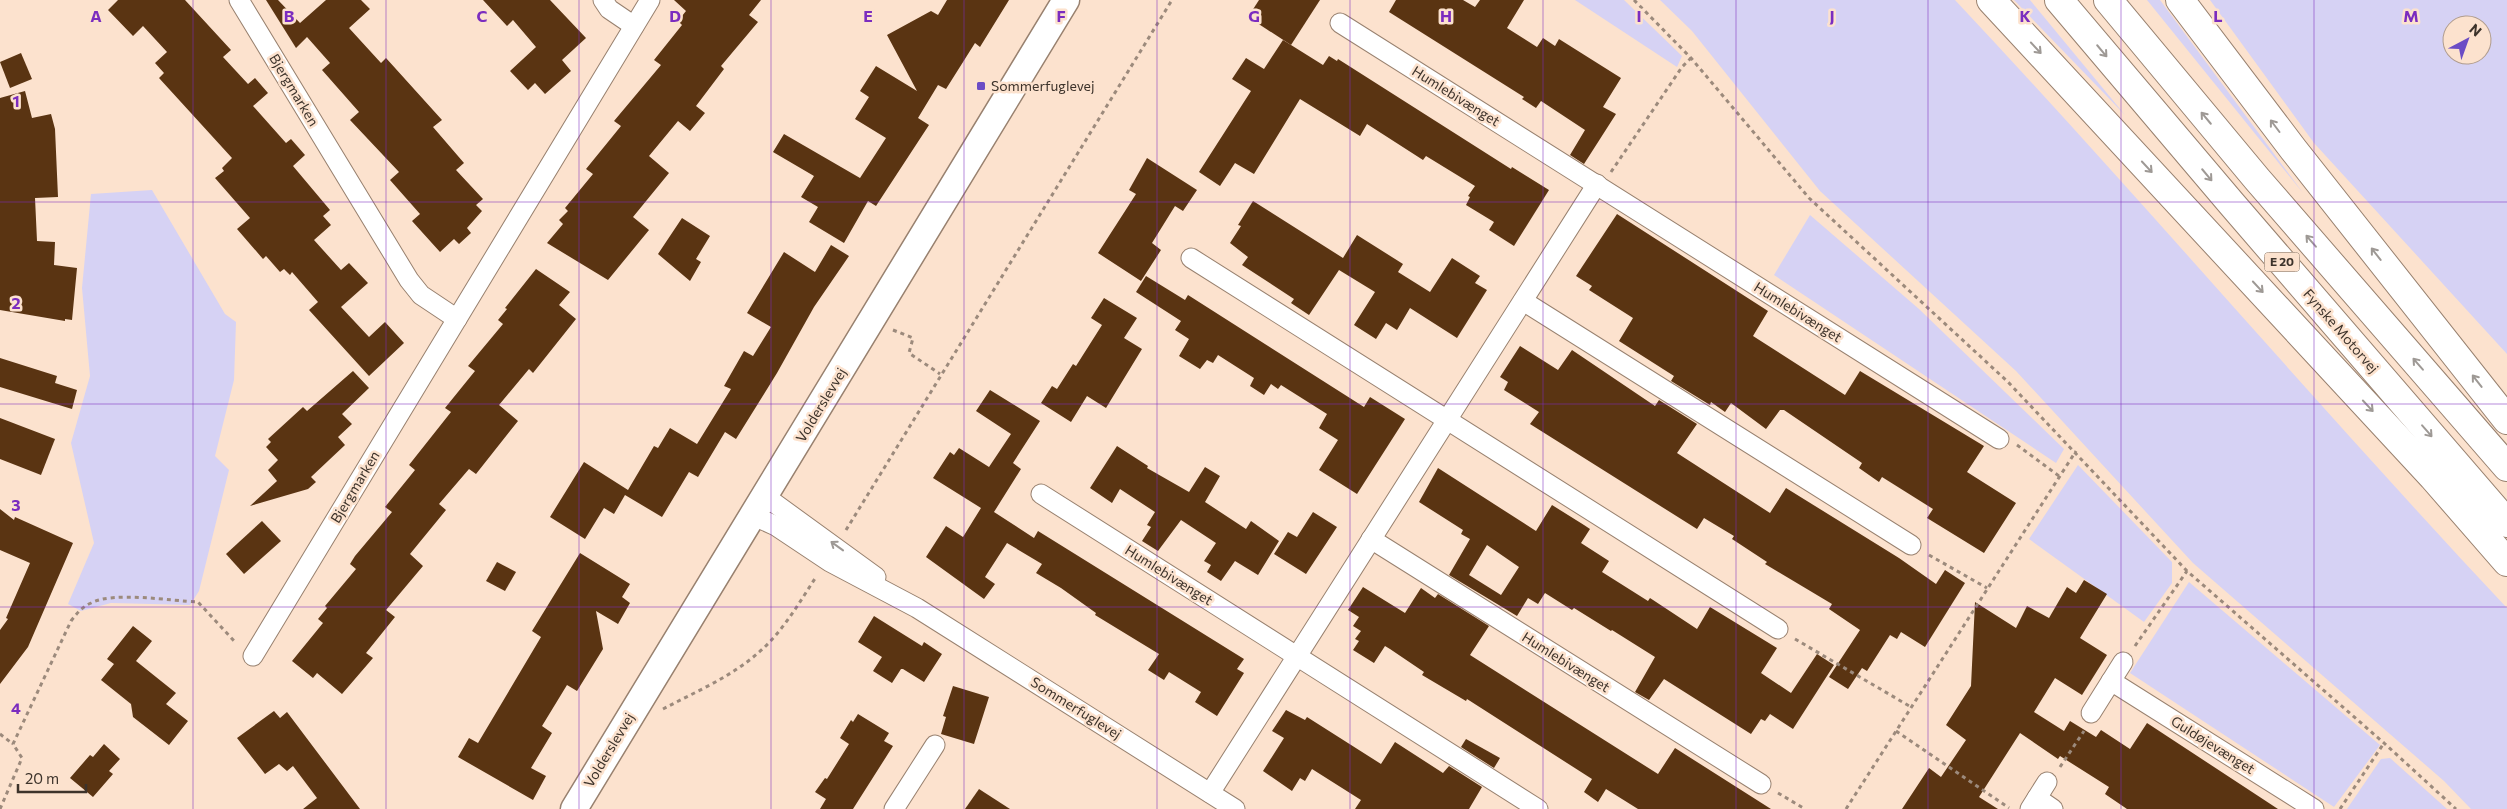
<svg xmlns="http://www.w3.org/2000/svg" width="2507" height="809" font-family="Commissioner,sans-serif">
  <rect width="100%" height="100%" fill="#fce2ce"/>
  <g fill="#d6d2f4" fill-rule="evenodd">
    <polygon points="1575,0 1624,0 1682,56 1677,67"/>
    <path d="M1660,0h295c187,199 364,408 552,608v201h-36l-27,-28 -251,-218 -177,-192 -196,-180 -128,-160z"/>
    <polygon points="2014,0 2030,0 2125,115"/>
    <polygon points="2147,0 2160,0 2303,193"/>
    <path d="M2210,0h297v354l-193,-211zM2452,25h30v30h-30z"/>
    <polygon points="152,190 225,314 236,322 234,380 215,456 229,470 199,591 190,605 111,603 81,611 68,604 94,543 71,443 90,376 82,288 91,194"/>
    <polygon points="1810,215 1919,309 2064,449 2056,463 1774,275"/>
    <polygon points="2078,465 2172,562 2172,583 2144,622 2029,539"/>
    <polygon points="2189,582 2380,745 2334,807 2130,673"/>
    <polygon points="2390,758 2447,809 2347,809 2381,759"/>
  </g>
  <g fill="#5a3412" fill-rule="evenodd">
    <polygon points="118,0 185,0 231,50 223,57 248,84 255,78 268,93 253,106 286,143 291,139 305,155 293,166 330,210 323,216 331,225 314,240 341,270 349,263 368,283 341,307 369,337 385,322 404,343 369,376 309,310 318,302 292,272 290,275 284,269 280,272 266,256 263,259 237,229 250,218 215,178 224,171 222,168 232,158 159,78 164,73 155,63 167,52 143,26 133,36 108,10"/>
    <polygon points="266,0 278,0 300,23 326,0 361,0 370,9 349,28 381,63 386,58 442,120 433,127 464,163 456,170 483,199 476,205 482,211 467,228 471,233 459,244 454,239 440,252 412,221 420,214 390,180 399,172 350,120 359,112 322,70 330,63 307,37 296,48"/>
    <polygon points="483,0 550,0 586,38 562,60 571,71 545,94 535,83 528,90 510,71 536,47 513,20 507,26"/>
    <polygon points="674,0 761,0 749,15 758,22 721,66 724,69 696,106 705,113 690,131 678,121 649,156 669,173 633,217 649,230 608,280 547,243 563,224 559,220 568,211 565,208 593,174 586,169 621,126 614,121 661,65 654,60 682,25 678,21 686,11"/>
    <polygon points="947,0 1009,0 980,47 975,43 946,89 938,85 918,118 929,125 876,206 868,201 844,243 809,222 818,207 801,197 814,176 773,152 784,134 860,178 886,138 855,119 869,97 860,91 876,66 917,91 887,35 931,11 938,15"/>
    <polygon points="1259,0 1320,0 1291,45 1248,17"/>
    <polygon points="1396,0 1463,0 1475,7 1480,0 1524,0 1507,28 1537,47 1543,38 1555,46 1559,39 1621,78 1603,107 1616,114 1584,164 1570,155 1585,130 1541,101 1536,108 1522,99 1524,97 1389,12"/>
    <polygon points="1283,40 1323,65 1329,56 1337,61 1338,59 1511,169 1512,167 1549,190 1514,246 1489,230 1494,222 1466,205 1470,197 1468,196 1475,186 1426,156 1423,160 1367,124 1360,136 1300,99 1254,174 1235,163 1220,186 1199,172 1251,91 1232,79 1246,58 1264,69"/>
    <polygon points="21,53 32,79 10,88 0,62"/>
    <polygon points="25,91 32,118 51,114 55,129 58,197 35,198 37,241 55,242 54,265 77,268 72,320 65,319 65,321 0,310 0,98"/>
    <polygon points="1147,158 1197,190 1183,211 1175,206 1152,243 1161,250 1141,281 1098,253 1136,194 1129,190"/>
    <polygon points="1253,201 1343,258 1357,235 1403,264 1398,272 1430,292 1452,258 1480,276 1475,283 1487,290 1457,338 1410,308 1397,330 1386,323 1376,339 1354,325 1375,292 1339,270 1309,315 1291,303 1294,299 1242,265 1248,257 1230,243 1241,226 1238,225"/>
    <polygon points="1617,214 1768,311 1753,336 1845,395 1860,371 1984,446 1967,472 2016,503 1984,553 1927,518 1933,509 1882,477 1879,482 1859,468 1862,463 1784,410 1780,410 1766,429 1731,403 1725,412 1711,402 1710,405 1671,381 1674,376 1619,341 1633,318 1589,290 1592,286 1576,276"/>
    <polygon points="682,218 710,236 696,259 701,262 690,281 658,254"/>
    <polygon points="831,245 849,256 814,307 777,373 736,439 725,432 698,477 689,472 662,517 625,495 614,514 604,508 585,539 550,517 584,462 628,490 654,446 658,448 670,428 697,444 731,389 724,386 744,351 753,356 771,327 747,313 784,252 815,272"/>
    <polygon points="536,269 570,292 559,305 576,319 533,373 529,369 499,405 518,421 476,474 469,469 439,504 446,510 410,554 423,566 386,610 395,617 366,653 373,658 342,694 317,673 313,678 292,661 323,623 318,619 327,608 325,606 356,569 350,564 355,556 392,512 385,507 415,470 409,465 451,412 445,408 475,371 468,366 503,324 498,320 507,309 505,308"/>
    <polygon points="1146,276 1185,300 1188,295 1364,407 1370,397 1405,419 1357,494 1319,470 1338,440 1319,428 1327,414 1281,385 1278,389 1271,384 1264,395 1250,386 1254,378 1218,355 1213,363 1207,360 1200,369 1179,356 1189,339 1175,330 1181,321 1136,292"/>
    <polygon points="1104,298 1137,318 1124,338 1142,349 1106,408 1087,396 1071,422 1041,403 1052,386 1057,389 1073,364 1076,366 1102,325 1091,318"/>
    <polygon points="1520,346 1558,370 1572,350 1655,406 1659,400 1697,424 1677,453 1770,513 1786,488 1899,558 1936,584 1945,570 1965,583 1925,647 1901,632 1897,639 1890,635 1867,671 1862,668 1848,689 1829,677 1860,630 1829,609 1832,604 1765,564 1767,562 1764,560 1732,539 1734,536 1704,518 1697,529 1530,424 1539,412 1504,390 1508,382 1500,377"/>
    <polygon points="0,358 57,376 55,383 77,390 72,409 0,387"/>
    <polygon points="353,371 369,388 342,414 352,424 338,437 345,445 311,477 316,482 308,489 250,506 277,481 268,470 278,460 266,447 271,442 268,439 303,407 307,411"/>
    <polygon points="990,390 1040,421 1013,463 1021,469 994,512 1034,538 1038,531 1244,659 1237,669 1244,673 1217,716 1195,702 1201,692 1169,672 1164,680 1148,670 1159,654 1095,615 1096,613 1061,588 1036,573 1042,564 1007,543 985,577 995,584 984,599 926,557 946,526 963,537 981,508 933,478 950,452 954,455 959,448 989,467 1011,434 976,411"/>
    <polygon points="0,418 55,439 41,475 0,459"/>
    <polygon points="1117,446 1148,466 1147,468 1189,492 1205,467 1220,476 1205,502 1246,529 1251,521 1279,541 1258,575 1235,561 1221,581 1207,572 1211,565 1204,561 1216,543 1181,520 1158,551 1142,541 1151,527 1147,525 1155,512 1120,489 1112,503 1090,488"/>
    <path d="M1438,468l98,63 16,-26 32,20 6,4 -9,14 28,18 -7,11 46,29 2,-3 47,31 13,-22 67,41 -16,25 30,20 26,-39 17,11 -41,64 -23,-15 -5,7 -4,-2 -10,15 -87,-55 -15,21 -14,-8 20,-35 -43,-27 -1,1 -37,-23 -2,2 -27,-17 -7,11 -10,-6 -11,18 -68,-41 21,-36 -9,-5 2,-4 -44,-28zM1487,545l32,22 -18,28 -32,-20z"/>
    <polygon points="0,509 14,520 15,517 73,543 28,647 0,684 0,630 8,619 6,618 30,563 0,550"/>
    <polygon points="1313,512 1337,527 1306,574 1274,554 1288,532 1297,537"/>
    <polygon points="262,521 281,541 244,574 226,554"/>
    <polygon points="580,553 630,584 622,597 630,603 618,624 596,611 603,649 577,691 567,685 542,726 552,733 531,768 546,776 533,800 458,757 469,738 478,743 541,637 532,631"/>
    <polygon points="497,562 516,572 505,591 486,581"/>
    <polygon points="2084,580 2107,594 2080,638 2107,655 2082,695 2055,678 2034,712 2064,731 2070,721 2096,737 2101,730 2130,749 2147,723 2278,809 2127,809 2105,794 2109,787 2060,756 2058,759 2020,733 1979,797 1998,809 1902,809 1929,768 1941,777 1966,740 1946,725 1971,686 1975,602 2016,628 2027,606 2049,618 2067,587 2076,593"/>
    <polygon points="1363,587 1405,613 1421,588 1435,598 1438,594 1489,626 1470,655 1658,774 1675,748 1771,809 1638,809 1606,789 1598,802 1584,792 1592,779 1467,699 1466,701 1422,675 1424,672 1390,649 1385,646 1374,663 1353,650 1359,641 1355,639 1361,631 1353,626 1359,617 1348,610"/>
    <polygon points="874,616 922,646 924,642 942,654 924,682 903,669 901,669 892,683 873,671 882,657 858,642"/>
    <polygon points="133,626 152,641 136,661 176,693 166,704 188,721 169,745 133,717 131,704 101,680 114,664 107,659"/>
    <polygon points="953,686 989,697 974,744 941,734 946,717 943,716"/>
    <polygon points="1286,710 1305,720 1307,717 1381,764 1395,742 1443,773 1449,766 1482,787 1469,809 1355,809 1361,800 1312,769 1305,781 1300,778 1292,791 1263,771 1284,738 1272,731"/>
    <polygon points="274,711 280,718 287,712 360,809 303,809 317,798 293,766 287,771 279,764 265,774 237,738"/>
    <polygon points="858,714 889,733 884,741 893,746 853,809 820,809 826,799 815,792 825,778 827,779 849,744 840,738 851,720 853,722"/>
    <polygon points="1466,739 1500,758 1494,768 1461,747"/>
    <polygon points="104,744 120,759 109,771 113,774 93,797 70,778 90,755 93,757"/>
    <polygon points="979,789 1010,809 965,809"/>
  </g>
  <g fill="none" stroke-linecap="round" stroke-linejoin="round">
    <g stroke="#98816f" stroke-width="21">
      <g id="street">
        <polyline points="239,0 409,280 421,295 457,319"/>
        <polyline points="603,0 609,9 634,26"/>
        <polyline points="1340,23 1999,439"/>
        <polyline points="1191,258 1778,629"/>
        <polyline points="1523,301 1911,545"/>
        <polyline points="1041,494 1538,809"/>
        <polyline points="766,497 876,577"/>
        <polyline points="754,516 776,526 830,562 917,608 1235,809"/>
        <polyline points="1371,539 1761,784"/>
        <polyline points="253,656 650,0"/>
        <polyline points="2111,681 2314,809"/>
        <polyline points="2091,713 2123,662"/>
        <polyline points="1210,793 1597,184"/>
        <polyline points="2037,798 2053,809"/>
        <polyline points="894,809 935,745"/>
        <polyline points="2030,809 2047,782"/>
      </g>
    </g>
    <g stroke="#98816f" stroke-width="29">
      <polyline id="secondary" points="574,809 1066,0"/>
    </g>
    <g stroke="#98816f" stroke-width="30">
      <g id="highway">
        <polyline points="1991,0 2433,477 2507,562"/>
        <polyline points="2059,0 2231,203 2507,523"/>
        <polyline points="2108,0 2257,179 2507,467"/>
        <polyline points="2180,0 2293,149 2507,420"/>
      </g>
    </g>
    <g stroke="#9c8a7c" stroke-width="3" stroke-dasharray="4 4" stroke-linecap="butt">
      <polyline points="1634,0 1691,58 1809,198 2008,382 2187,571 2384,743 2456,809"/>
      <polyline points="1611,172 1682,67 1691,58"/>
      <polyline points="893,330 913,338 909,353 940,374"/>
      <polyline points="2017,445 2059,476"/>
      <polyline points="846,530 1172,0"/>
      <polyline points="1929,555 1987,588"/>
      <polyline points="1795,639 1911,707"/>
      <polyline points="2135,646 2187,571"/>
      <path d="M663,709c32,-17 68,-32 95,-56 24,-20 41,-50 58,-76"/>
      <polyline points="1896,731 2009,808"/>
      <polyline points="0,734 13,744"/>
      <polyline points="2060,767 2084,731"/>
      <polyline points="1778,793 1805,809"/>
      <path d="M0,809l22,-51 -9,-14 58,-123c6,-8 11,-14 20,-18 22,-12 81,-2 107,-1l38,41"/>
      <polyline points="1846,809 2076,451"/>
      <polyline points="2340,809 2384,743"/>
    </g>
    <use href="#street" stroke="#fff" stroke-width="19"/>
    <use href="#secondary" stroke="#fff" stroke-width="26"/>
    <use href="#highway" stroke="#fff" stroke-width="28"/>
  </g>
  <defs><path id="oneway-shaft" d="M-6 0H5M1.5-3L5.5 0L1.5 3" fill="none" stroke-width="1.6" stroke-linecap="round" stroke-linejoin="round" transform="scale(1.25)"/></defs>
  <g stroke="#9e9995">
    <use href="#oneway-shaft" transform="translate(2036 48) rotate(47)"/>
    <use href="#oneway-shaft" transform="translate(2102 51) rotate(50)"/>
    <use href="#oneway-shaft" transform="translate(2206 118) rotate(-130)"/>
    <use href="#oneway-shaft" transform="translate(2275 126) rotate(-127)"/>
    <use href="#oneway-shaft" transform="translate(2147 167) rotate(47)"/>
    <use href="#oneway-shaft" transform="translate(2207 175) rotate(50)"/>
    <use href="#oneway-shaft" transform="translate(2311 241) rotate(-131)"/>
    <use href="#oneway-shaft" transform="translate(2376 254) rotate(-128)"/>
    <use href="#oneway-shaft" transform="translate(2258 287) rotate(47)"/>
    <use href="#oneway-shaft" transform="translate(2418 364) rotate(-131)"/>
    <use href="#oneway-shaft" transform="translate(2477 381) rotate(-128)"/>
    <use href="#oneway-shaft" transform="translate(2368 406) rotate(47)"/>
    <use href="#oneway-shaft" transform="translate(2427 431) rotate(49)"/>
    <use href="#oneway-shaft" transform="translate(837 546) rotate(-144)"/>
  </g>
  <path fill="none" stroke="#7b2cbf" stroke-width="1" stroke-opacity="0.55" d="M193,0v809M386,0v809M579,0v809M771,0v809M964,0v809M1157,0v809M1350,0v809M1543,0v809M1736,0v809M1928,0v809M2121,0v809M2314,0v809M0,202h2507M0,404h2507M0,607h2507"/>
  <rect fill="#6b4cc5" stroke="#fce2ce" stroke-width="2" x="976" y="81" width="10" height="10" rx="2.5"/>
  <g text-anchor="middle" stroke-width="5" stroke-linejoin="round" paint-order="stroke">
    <rect fill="#fce2ce" stroke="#76685c" stroke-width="1" x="2264.5" y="252.5" width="35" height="19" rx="4"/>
    <g font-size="12" font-weight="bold" fill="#3d332b">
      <text x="2282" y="266">E 20</text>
    </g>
    <g font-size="14" fill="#3d332b" stroke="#fce2ce" text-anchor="start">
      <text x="991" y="91">Sommerfuglevej</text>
    </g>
    <g font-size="14" fill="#3d332b" stroke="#fce2ce">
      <text transform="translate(294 90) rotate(59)" y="5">Bjergmarken</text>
      <text transform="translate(1456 96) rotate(32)" y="5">Humlebivænget</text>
      <text transform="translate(1798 312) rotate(32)" y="5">Humlebivænget</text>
      <text transform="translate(2341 331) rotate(49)" y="5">Fynske Motorvej</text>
      <text transform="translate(821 405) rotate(-59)" y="5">Volderslevvej</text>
      <text transform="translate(355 487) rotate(-59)" y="5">Bjergmarken</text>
      <text transform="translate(1169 575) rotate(32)" y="5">Humlebivænget</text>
      <text transform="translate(1566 662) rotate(32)" y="5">Humlebivænget</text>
      <text transform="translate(1076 708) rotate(32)" y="5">Sommerfuglevej</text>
      <text transform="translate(2213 745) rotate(32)" y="5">Guldøjevænget</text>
      <text transform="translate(609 750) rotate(-59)" y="5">Volderslevvej</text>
    </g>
  </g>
  <g font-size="16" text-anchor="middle" font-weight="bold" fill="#7b2cbf" stroke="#fce2ce" stroke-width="5" stroke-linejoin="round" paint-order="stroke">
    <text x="96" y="22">A</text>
    <text x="289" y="22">B</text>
    <text x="482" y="22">C</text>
    <text x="675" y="22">D</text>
    <text x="868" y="22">E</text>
    <text x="1061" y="22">F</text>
    <text x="1254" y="22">G</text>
    <text x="1446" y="22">H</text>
    <text x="1639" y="22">I</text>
    <text x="1832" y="22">J</text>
    <text x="2025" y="22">K</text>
    <text x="2218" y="22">L</text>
    <text x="2411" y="22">M</text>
    <text x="16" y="107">1</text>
    <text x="16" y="309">2</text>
    <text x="16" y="511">3</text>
    <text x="16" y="714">4</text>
  </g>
  <g transform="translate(2467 40) rotate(41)"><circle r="24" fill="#fce2ce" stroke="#b09c8d"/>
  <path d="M0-4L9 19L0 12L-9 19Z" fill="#6b4cc5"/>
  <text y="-8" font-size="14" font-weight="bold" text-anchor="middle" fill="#3d332b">N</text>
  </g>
  <path d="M18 784v8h68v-8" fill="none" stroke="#3d332b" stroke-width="2.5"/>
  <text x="25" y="784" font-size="15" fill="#3d332b" stroke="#fce2ce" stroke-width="4" paint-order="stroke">20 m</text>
</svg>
